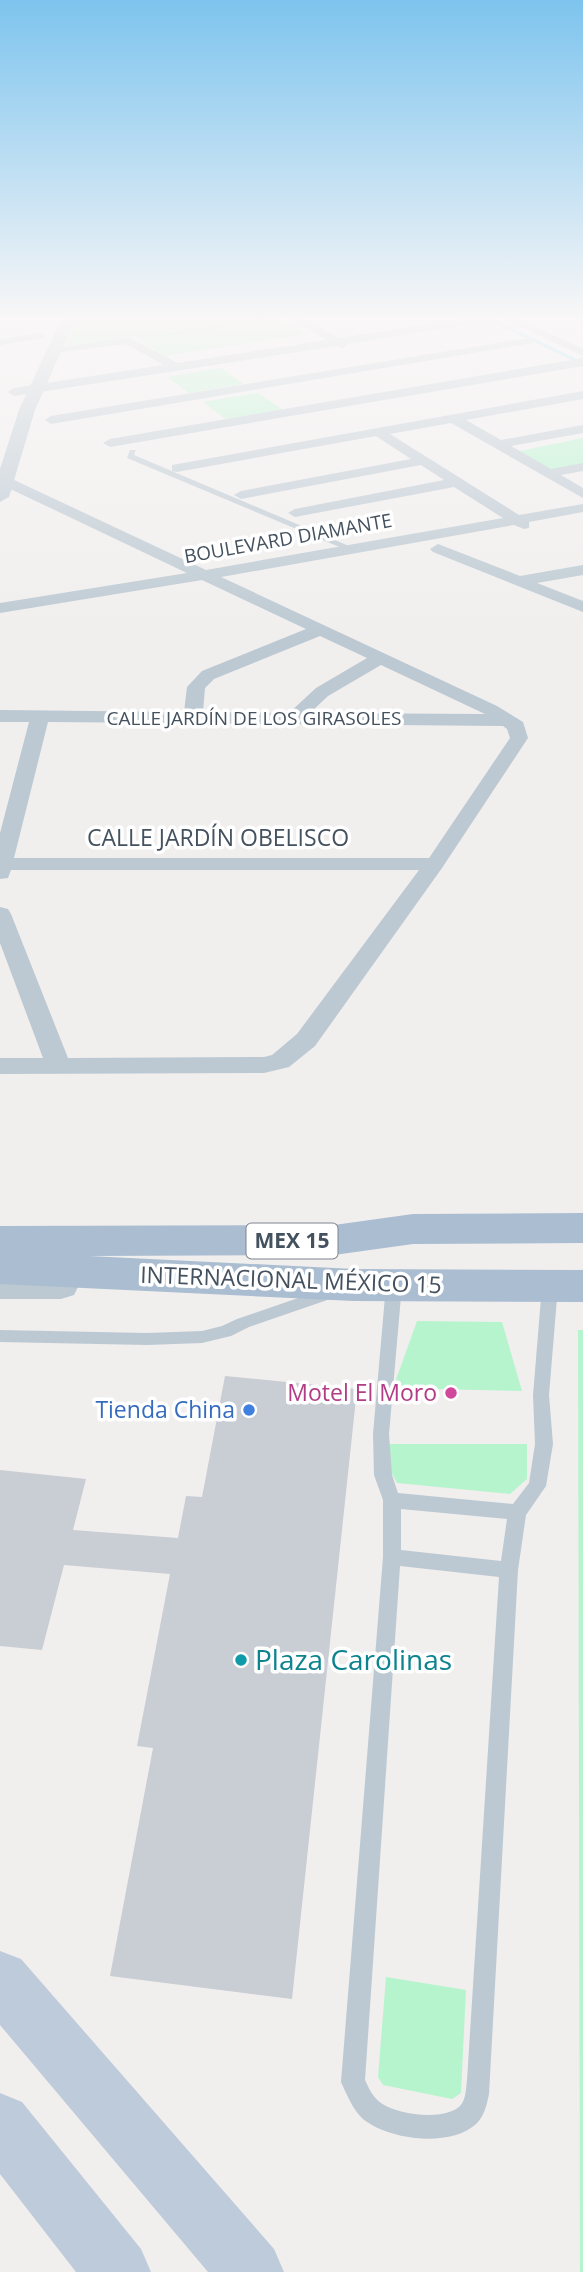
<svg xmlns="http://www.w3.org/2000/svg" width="583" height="2272" font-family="'Open Sans',sans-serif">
  <rect width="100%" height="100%" fill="#f1eeee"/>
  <g fill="#b6f4ce">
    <polygon points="90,318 279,318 306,334 164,356 135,336 65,346 77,320"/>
    <polygon points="221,368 243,384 189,393 167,377"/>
    <polygon points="258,393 283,410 227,420 203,402"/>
    <polygon points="583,438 583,464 550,471 515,452"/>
    <polygon points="417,1321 502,1322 522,1391 393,1388"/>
    <polygon points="578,1330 583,1330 583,2272 580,2272"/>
    <polygon points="390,1444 527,1444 527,1479 510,1494 397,1483 390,1470"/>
    <polygon points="386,1977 466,1990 461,2093 452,2099 383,2085 378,2077"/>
  </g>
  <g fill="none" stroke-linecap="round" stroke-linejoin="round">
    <polyline stroke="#7eddf7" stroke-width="3.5" points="488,318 575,360"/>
  </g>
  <polygon fill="#c9cdd4" points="225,1376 357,1389 292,1999 110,1976 153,1748 137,1746 170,1574 64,1565 42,1650 0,1646 0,1470 86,1479 73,1530 178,1538 186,1496 202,1497"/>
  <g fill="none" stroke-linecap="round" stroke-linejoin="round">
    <polyline stroke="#6ad6a1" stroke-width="2" stroke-dasharray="2.5 2" stroke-linecap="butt" points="155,336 272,318"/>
    <g fill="#bcc9d2" fill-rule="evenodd">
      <polygon points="130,450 136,450 134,455 356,549 349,551 127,458"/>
      <path d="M394,1279l5,2 3,4 -13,149 3,41 6,18 115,11 16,-21 6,-39 -2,-49 9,-109 3,-4h10l3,4 -9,109 4,49 -7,42 -20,29 -8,55 -29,524c-2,10 -5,23 -13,30 -26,24 -87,16 -113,-5 -10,-9 -16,-24 -22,-37l42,-525v-57l-9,-25 -1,-41 13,-149 3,-4zM401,1509l106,10 -6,42 -100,-11zM400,1566l99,11 -32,503c-1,8 -1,20 -7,26 -15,15 -63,9 -79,-3 -8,-6 -12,-14 -16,-23z"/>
      <polygon points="330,1287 336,1289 338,1293 336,1297 249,1327 231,1336 202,1343 147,1345 0,1342 0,1330 147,1333 202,1331 222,1326 237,1319"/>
    </g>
    <g fill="#bcc9d2" fill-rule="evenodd">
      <polygon points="291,318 304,318 339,338 470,318 497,318 492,321 348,344 343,348 336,346 14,396 8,392 14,388 164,365 126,344 52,353 50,351 56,348 128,337 178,363 326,340"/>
      <polygon points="503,318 517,318 583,349 583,356"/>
      <polygon points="39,333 45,336 43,338 0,345 0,339"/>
      <polygon points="528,338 534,341 532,343 51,424 45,420 51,416"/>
      <polygon points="583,358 583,366 110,447 103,443 110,439"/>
      <path d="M583,391v8l-117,21 35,20 82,-15v8l-72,13 40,23 32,-6v8l-22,4 22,13v10l-132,-75 -61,11 129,81 64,-11v8l-54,10v6l-5,1 -10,-4 -293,52 276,129 26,16 5,16 -86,130 -127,178 -26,21 -25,6 -264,1v-16h43l-43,-115v-36l8,2 3,5 57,144 196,-1 8,-2 25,-21 122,-164h-408l-3,8 -8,1v-46l29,-111h-29v-12l184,2 3,-25 15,-16 104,-42 -104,-49 -202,33v-10l187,-30 -185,-88v-6h10l194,91 297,-52 -49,-31 -159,30 -7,-4 7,-4 149,-29 -23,-15 -180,34 -7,-4 7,-4 170,-32 -35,-23 -199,36 -5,-1v-6zM320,636l47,22 -51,30 -27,25 -86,-1 2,-24 9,-9zM381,665l104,49 -175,-1 18,-17zM48,722l455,4 4,3 3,9 -81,120h-415z"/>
      <polygon points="438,544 520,576 583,565 583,575 537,583 583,601 583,612 433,552 430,549"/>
    </g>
    <g fill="#bcc9d2" fill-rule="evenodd">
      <polygon points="62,318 76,318 35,410 9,497 0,502 0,469 19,410"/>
      <polygon points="0,1271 61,1271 74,1275 79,1285 74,1295 61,1299 0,1299"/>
    </g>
    <g fill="#becbda" fill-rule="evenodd">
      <polygon points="0,1951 21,1959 274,2249 284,2272 208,2272 0,2025"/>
      <polygon points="0,2093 22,2102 141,2249 151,2272 76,2272 0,2174"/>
    </g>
    <polygon fill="#aabdd1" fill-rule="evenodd" points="583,1213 583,1243 413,1244 334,1255 89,1256 354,1269 583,1270 583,1302 354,1301 0,1284 0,1226 334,1225 413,1214"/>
  </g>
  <linearGradient id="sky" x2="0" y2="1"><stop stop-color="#7dc4ee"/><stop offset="0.5" stop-color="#f9f7f7"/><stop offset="1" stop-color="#f9f7f7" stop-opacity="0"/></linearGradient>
  <rect width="583" height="636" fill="url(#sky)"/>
  <circle fill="#d1479c" stroke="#fff" stroke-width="2.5" cx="451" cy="1393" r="7"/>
  <circle fill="#3f7fe0" stroke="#fff" stroke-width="2.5" cx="249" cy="1410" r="7"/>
  <circle fill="#0f9aa8" stroke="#fff" stroke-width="2.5" cx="241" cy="1660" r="7"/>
  <g text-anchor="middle" stroke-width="7" stroke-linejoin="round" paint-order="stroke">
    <g font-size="19" fill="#44515e" stroke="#fff">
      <text transform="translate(288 538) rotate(-10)" y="7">BOULEVARD DIAMANTE</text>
      <text x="254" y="725">CALLE JARDÍN DE LOS GIRASOLES</text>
    </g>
    <rect fill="#fff" stroke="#7c858e" stroke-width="2" x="246.5" y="1223.5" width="91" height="35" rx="5"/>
    <g font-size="21" font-weight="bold" fill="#44515e">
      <text x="292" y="1248">MEX 15</text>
    </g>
    <g font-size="23" fill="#44515e" stroke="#fff">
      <text x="218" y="846">CALLE JARDÍN OBELISCO</text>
      <text transform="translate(291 1280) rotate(2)" y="8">INTERNACIONAL MÉXICO 15</text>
    </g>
    <g font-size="23" fill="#b23c85" stroke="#fff" text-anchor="end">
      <text x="437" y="1401">Motel El Moro</text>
    </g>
    <g font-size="23" fill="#366cbe" stroke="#fff" text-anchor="end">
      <text x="235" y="1418">Tienda China</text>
    </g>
    <g font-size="28" fill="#0d838f" stroke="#fff" text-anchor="start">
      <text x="255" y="1670">Plaza Carolinas</text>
    </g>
  </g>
</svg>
